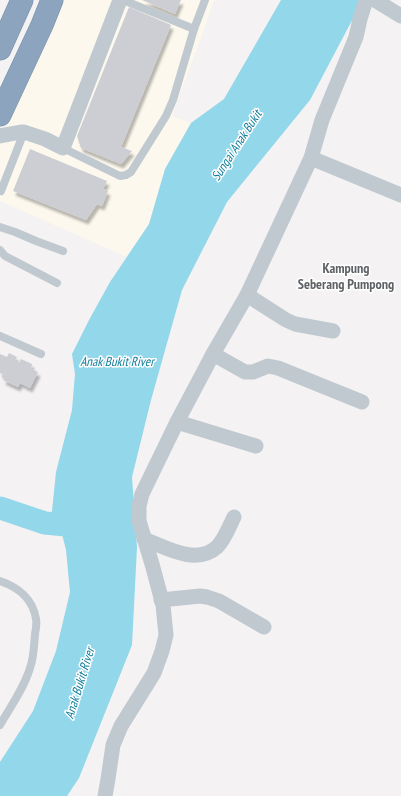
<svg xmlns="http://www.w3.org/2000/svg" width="401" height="796" font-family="'PT Sans Narrow',sans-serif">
  <defs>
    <filter id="shadow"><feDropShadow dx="2.5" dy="4.5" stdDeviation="1" flood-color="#0004"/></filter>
  </defs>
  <rect width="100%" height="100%" fill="#f4f2f2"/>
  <polygon fill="#fcf8ed" points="61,0 214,0 206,24 172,116 191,123 165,169 149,224 127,257 0,201 0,144"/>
  <polygon fill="#92d7ea" points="281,0 359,0 358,9 310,100 227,202 182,290 151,400 132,477 137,547 132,645 79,778 67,796 0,796 0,762 33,711 56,651 70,592 66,550 62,534 45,523 52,511 56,472 72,410 75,374 72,354 89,320 110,282 149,224 165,169 191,123 224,99"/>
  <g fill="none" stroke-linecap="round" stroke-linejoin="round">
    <polyline stroke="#92d7ea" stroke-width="23" points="0,508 45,523 76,526"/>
  </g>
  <g fill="#ccced4" filter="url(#shadow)">
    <polygon points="142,0 181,0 175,14"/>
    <polygon points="129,7 171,25 121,147 132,151 121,164 81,148 77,136"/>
    <polygon points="30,149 107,181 103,189 108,191 102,206 97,204 86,220 13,191"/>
    <polygon points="9,353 17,357 15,361 19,363 21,359 32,364 31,369 38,372 30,388 20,383 18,387 3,380 5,376 0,373 0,354 7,357"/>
  </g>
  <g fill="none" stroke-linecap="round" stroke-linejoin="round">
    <g stroke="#778faa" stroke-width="23">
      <g id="highway">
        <polyline points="0,49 22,0"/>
        <polyline points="0,115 42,25 52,0"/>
      </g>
    </g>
    <g stroke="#c0c9d0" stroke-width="8">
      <polyline points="123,0 194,29"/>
      <polyline points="63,148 120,176 126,175 131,172 166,116 173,100 194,29 205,0"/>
      <polyline points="1,191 24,132"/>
      <polyline points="0,227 15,232 36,241 63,251"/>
      <polyline points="0,250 5,256 57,283"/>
      <polyline points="0,336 41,354"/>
      <path d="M0,581c18,6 33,18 36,38 1,5 0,10 -1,15 -1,11 -1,23 -5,34 -6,20 -19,38 -30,57"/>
    </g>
    <g stroke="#c0c9d0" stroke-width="15">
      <polyline points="375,0 401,16"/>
      <polyline points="0,136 21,132 24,132 45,139 63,148 120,0"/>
      <polyline points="311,158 401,195"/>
      <polyline points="247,295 286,320 295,324 333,331"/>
      <polyline points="213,354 245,372 253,372 268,366 278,368 362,402"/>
      <polyline points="177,422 256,446"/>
      <path d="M144,539c21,8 52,27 73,8 8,-8 12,-20 17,-30"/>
      <polyline points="161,600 200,596 207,597 219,601 264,627"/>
      <polyline points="105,796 108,779 113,745 121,726 154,673 162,651 166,635 163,605 152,564 139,521 139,506 142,494 177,422 213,354 247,295 311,158 322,120 356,37 360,19 366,0"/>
    </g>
    <use href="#highway" stroke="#8ca4be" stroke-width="22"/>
  </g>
  <g text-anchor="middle" stroke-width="3" stroke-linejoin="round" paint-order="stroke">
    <g font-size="13" font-style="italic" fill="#127e9b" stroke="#fff">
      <text transform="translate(236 145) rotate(-57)" y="5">Sungai Anak Bukit</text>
      <text x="117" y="366">Anak Bukit River</text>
      <text transform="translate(79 683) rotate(-73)" y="5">Anak Bukit River</text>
    </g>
    <g font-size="14" font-weight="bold" fill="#5e6266" stroke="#fff">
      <text x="346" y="273">Kampung<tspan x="346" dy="16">Seberang Pumpong</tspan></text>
    </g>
  </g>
</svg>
